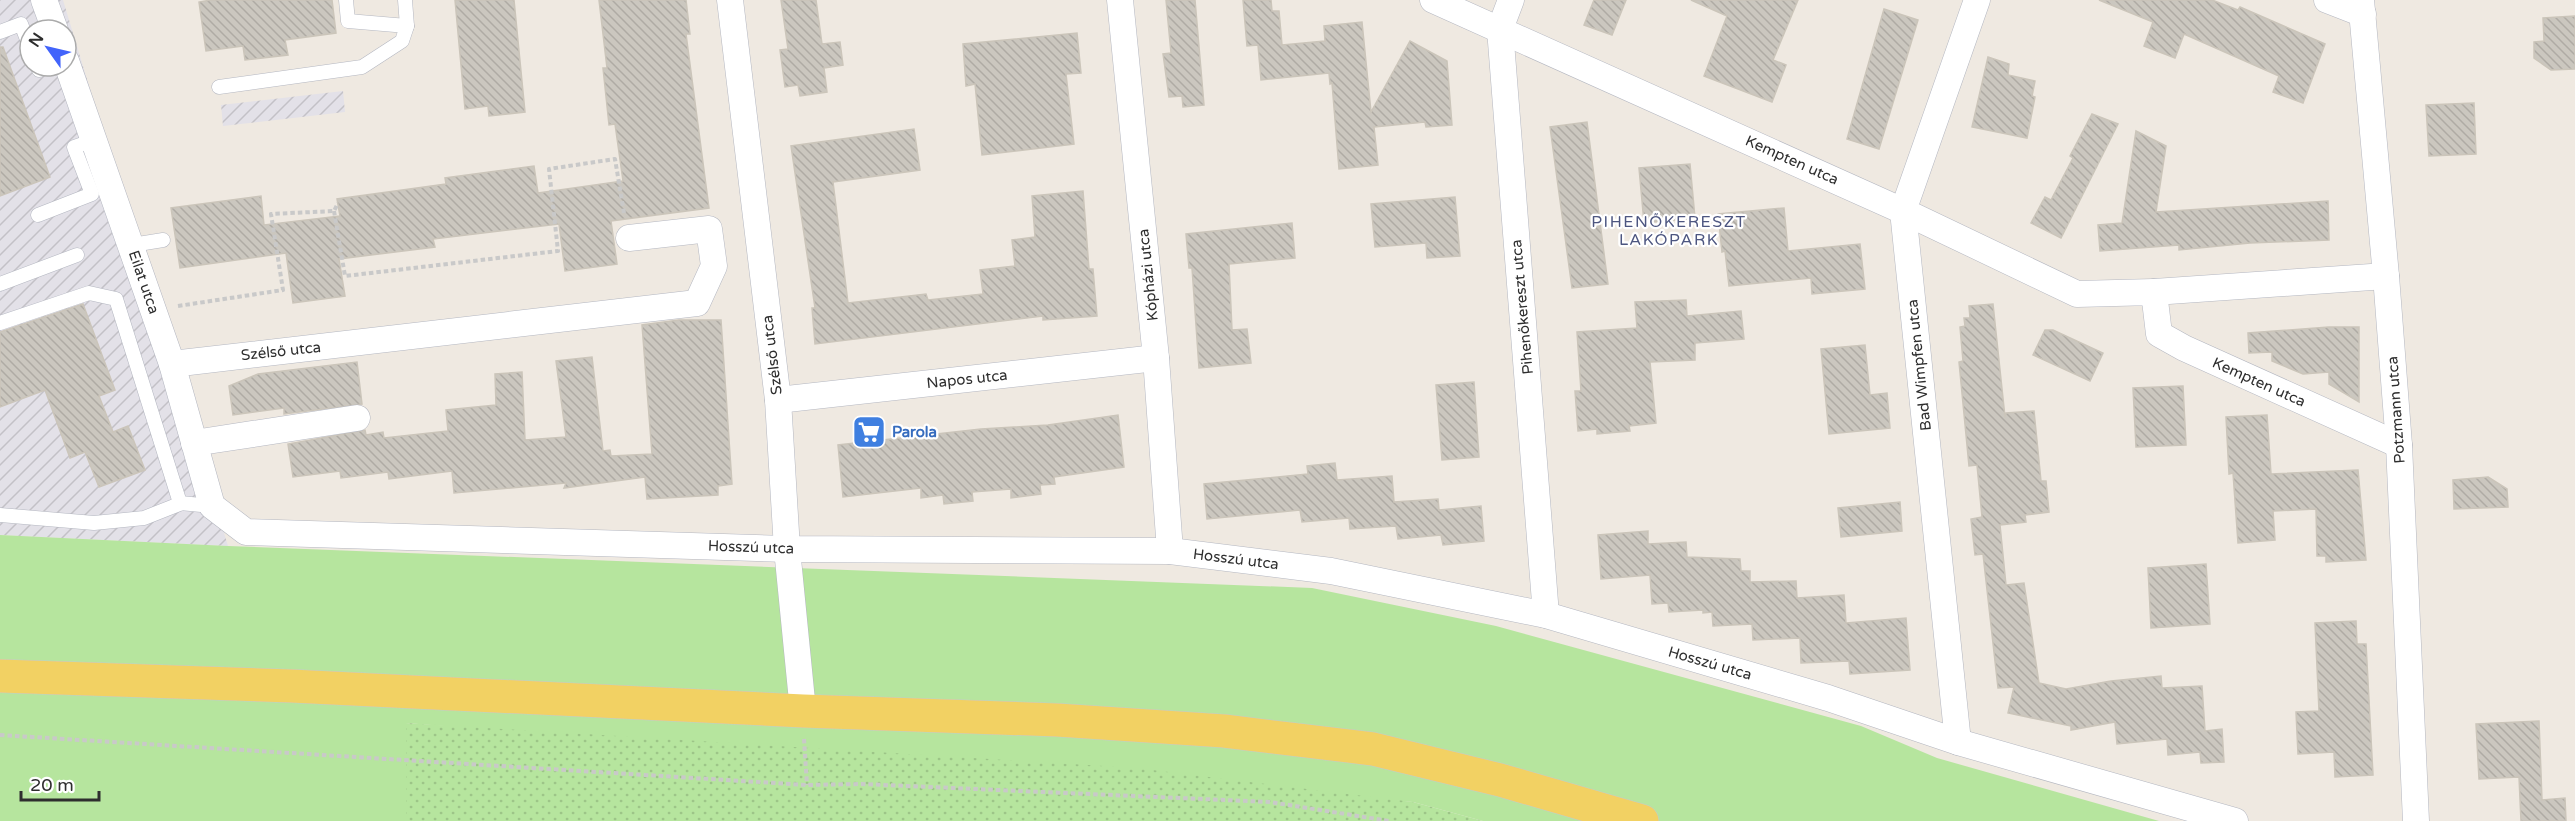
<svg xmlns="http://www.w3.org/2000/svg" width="2575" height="821" font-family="'Varela Round',sans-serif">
  <defs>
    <pattern id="industrial-furrows" width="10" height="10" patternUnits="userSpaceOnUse" patternTransform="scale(1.5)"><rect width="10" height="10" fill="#e3e1e8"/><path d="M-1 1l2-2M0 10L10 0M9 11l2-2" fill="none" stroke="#c3c1c7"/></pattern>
    <pattern id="garden-dots" width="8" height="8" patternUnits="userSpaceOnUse" patternTransform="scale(1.5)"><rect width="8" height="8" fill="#b6e59e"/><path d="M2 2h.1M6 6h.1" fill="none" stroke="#9dc588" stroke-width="1.8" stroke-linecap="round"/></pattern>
    <pattern id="building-back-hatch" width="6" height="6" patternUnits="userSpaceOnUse" patternTransform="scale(1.5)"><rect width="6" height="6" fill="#cbc7bf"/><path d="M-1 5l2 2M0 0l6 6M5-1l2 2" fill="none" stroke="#afaba4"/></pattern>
  </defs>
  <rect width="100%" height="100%" fill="#efe9e1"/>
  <g fill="url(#industrial-furrows)" fill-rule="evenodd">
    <path d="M0,0h63l165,546 -228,-11zM30,30h36v36h-36z"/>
    <polygon points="343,91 345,112 223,126 221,105"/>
  </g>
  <polygon fill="#b6e59e" points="0,535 228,546 1312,588 1496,626 1861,726 1937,758 2159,821 1483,821 1413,802 406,723 406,821 0,821"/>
  <polygon fill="url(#garden-dots)" points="406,723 1136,768 1413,802 1483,821 406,821"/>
  <g fill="url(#building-back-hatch)" stroke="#cbc5ba" stroke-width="1.5">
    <polygon points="211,0 332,0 336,33 285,40 288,55 245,60 243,46 206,51 199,2"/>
    <polygon points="455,0 514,0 525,112 489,116 488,106 465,109"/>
    <polygon points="599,0 686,0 690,34 686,34 709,208 611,221 617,264 565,271 559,224 433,239 435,247 339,259 345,296 293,303 286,253 180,268 171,208 261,196 264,225 340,216 337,199 446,184 445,178 534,166 538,193 623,181 615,124 609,125 603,68 607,68"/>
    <polygon points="781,0 816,0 822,44 840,42 843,65 824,68 827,92 800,96 798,85 785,87 780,50 788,49"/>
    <polygon points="1166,0 1195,0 1204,105 1183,107 1182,96 1169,97 1163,54 1171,53"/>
    <polygon points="1243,0 1271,0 1272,11 1279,11 1282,45 1325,41 1324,26 1362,22 1371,112 1410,41 1447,61 1452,125 1426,127 1425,122 1374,127 1378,165 1339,169 1332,83 1330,84 1329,73 1261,80 1258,45 1247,46"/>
    <polygon points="1594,0 1626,0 1612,35 1584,25"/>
    <polygon points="1691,0 1798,0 1773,60 1786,65 1772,102 1704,76 1727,16"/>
    <polygon points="2099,0 2212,0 2238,10 2240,7 2325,44 2303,103 2273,92 2279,76 2184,34 2175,58 2144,46 2153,22"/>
    <polygon points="1884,9 1918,20 1879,149 1847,139"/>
    <polygon points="2575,16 2575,69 2551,70 2534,58 2534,42 2544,41 2543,18"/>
    <polygon points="1077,33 1081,73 1066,74 1074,144 982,155 975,84 966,86 963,44"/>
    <polygon points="0,47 3,47 50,177 0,196"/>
    <polygon points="1988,57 2009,64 2008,75 2035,81 2032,96 2035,97 2027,138 1972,127"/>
    <polygon points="2474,103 2476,154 2429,156 2426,105"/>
    <polygon points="2092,114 2118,124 2061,238 2031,223 2045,197 2051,200 2073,158 2070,156"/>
    <polygon points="1587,122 1608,284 1572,288 1550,127"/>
    <polygon points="914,129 920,170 833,182 848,303 926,294 928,300 983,294 980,270 1015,266 1012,240 1035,237 1032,196 1083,191 1089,269 1093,269 1097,316 1043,320 1043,316 815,344 812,308 815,308 791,146"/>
    <polygon points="2136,131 2166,146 2156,212 2328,201 2329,240 2250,243 2179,250 2179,245 2100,251 2098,225 2122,223"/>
    <polygon points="1690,164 1695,218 1644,223 1639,168"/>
    <polygon points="1455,197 1460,256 1427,258 1426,243 1375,247 1371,204"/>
    <polygon points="1784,208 1788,251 1860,244 1865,289 1812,294 1811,278 1729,286 1725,251 1722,252 1718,214"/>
    <polygon points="1292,223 1295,258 1229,264 1232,330 1247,329 1251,363 1199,368 1192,268 1189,268 1186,234"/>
    <polygon points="1686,300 1687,316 1741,311 1744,339 1695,343 1695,360 1650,362 1656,423 1629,426 1630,431 1597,434 1597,429 1578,431 1575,391 1581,391 1577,332 1637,328 1635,302"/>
    <polygon points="83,304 115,390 99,396 113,432 128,426 145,470 99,487 85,452 70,458 45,390 0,407 0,332"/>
    <polygon points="1993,304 2005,417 2006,413 2034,411 2041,481 2046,481 2049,512 2025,515 2026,522 2000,525 2006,585 2024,583 2039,683 2066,689 2111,681 2161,676 2162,688 2202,686 2205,731 2222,729 2224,762 2201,763 2200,752 2168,755 2167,739 2117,744 2115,722 2071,730 2071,726 2008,713 2014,687 1998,688 1983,554 1975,555 1971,519 1982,517 1977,465 1969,466 1959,362 1963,361 1960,327 1965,326 1964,318 1970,318 1969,306"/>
    <polygon points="679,320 721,320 732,484 718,486 718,495 647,499 645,477 564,488 566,483 454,493 452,471 389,479 388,472 341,478 340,471 293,477 288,444 365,430 366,435 383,432 384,438 448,431 446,410 496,405 495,374 522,372 525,440 566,437 556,361 592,357 603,451 610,450 611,456 652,454 642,325"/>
    <polygon points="2329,327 2359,327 2359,402 2329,384 2329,372 2303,374 2272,361 2272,352 2249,353 2248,333"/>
    <polygon points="2045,330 2053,330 2103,353 2090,381 2033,355"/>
    <polygon points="1865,345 1870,395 1887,393 1890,428 1829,434 1821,349"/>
    <polygon points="357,362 362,404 284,414 284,408 233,415 229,386 258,374"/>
    <polygon points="1474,382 1479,457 1442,460 1436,385"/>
    <polygon points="2183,386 2186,445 2136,447 2133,388"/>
    <polygon points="1118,415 1124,467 1054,477 1055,484 1040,485 1041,494 1011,498 1011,489 972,492 973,501 944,504 943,495 921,498 921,488 843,497 838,445 981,429 1048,425"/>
    <polygon points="2267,415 2271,474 2358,470 2366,560 2326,562 2326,556 2317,556 2316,509 2273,511 2275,540 2238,543 2233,473 2229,474 2226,417"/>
    <polygon points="1335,463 1337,480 1392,476 1394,502 1438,499 1439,510 1481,506 1484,541 1443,545 1441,535 1398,539 1396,526 1350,529 1349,518 1302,522 1300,510 1207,519 1204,484 1308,474 1307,466"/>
    <polygon points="2488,477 2507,489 2508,507 2454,509 2453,480"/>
    <polygon points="1900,502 1902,531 1841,537 1838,508"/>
    <polygon points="1648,531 1648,544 1686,542 1687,557 1740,559 1741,571 1750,571 1750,582 1796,581 1797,598 1844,595 1846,623 1906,618 1910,670 1850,674 1849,661 1801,663 1800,638 1753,640 1752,624 1713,626 1712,612 1703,613 1703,610 1669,612 1668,603 1652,604 1650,575 1601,579 1598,535"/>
    <polygon points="2206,564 2210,624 2151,628 2148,568"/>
    <polygon points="2356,621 2357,644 2366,644 2373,775 2335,777 2334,752 2298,754 2296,712 2319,711 2315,623"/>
    <polygon points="2539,721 2542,800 2565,798 2566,821 2521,821 2519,777 2479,779 2476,724"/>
  </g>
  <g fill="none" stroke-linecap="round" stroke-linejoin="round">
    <g stroke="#b4b7c1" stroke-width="15">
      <g id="service">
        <polyline points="346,0 348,21 407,26"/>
        <polyline points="0,32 21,24 30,47"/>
        <polyline points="38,66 39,70 48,66"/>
        <polyline points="219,87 362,67 402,41 407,26 405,0"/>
        <polyline points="38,215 92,194 74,147 94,140"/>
        <polyline points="132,245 163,240"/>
        <polyline points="0,284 77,255"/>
        <polyline points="0,323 89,293 116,299 180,503 212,506"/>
        <polyline points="0,515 94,523 144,518 182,503"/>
      </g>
    </g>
    <g stroke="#b4b7c1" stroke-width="27">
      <g id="minor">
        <polyline points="44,0 55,30"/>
        <polyline points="730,0 778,400 787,549 803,711"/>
        <polyline points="1120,0 1156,358 1170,551"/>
        <polyline points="1433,0 1903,211 2077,294 2154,292 2159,334 2184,348 2399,445"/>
        <polyline points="1511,0 1500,29 1546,615"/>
        <polyline points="2327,0 2363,14"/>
        <polyline points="2361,0 2386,276 2399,445 2416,821"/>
        <polyline points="66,61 172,364 212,506 246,532 787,549 1170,551 1331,571 1546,615 1828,698 1958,742 2235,821"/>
        <polyline points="2154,292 2386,276"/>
        <polyline points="172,364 697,303 714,266 709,229 629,238"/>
        <polyline points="778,400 1156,358"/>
        <polyline points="194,443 357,418"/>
        <polyline points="1958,742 1903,211 1977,0"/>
      </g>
    </g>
    <g stroke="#c9c9c9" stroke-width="34">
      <polyline id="primary" points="0,676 291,686 803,711 1057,720 1224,731 1373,749 1500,780 1642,821"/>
    </g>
    <g stroke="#c9c9c9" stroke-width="4" stroke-dasharray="4.5 3" stroke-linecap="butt">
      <polyline points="334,211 345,276 558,251 549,169 615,159 624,213"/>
      <polyline points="178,306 283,290 271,214 334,211 338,203"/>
      <polyline points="0,735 807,785 862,784 1270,802 1389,821"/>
      <polyline points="804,739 807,785"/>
    </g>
    <use href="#service" stroke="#fff" stroke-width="14"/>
    <use href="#minor" stroke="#fff" stroke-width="26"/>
    <use href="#primary" stroke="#f2d163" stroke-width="33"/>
  </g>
  <defs>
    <g id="supermarket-square" transform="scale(1.725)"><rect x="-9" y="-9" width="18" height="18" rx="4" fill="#3f7fe0" stroke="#fff"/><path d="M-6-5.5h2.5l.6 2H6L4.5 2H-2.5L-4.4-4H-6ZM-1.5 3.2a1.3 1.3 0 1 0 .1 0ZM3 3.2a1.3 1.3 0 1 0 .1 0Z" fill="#fff"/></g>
  </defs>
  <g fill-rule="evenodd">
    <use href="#supermarket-square" x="869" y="432"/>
  </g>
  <g text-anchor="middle" stroke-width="4.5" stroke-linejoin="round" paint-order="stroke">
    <g font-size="15" fill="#2e2e2e" stroke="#fff">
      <text transform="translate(1792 160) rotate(24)" y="5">Kempten utca</text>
      <text transform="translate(1148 275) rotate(-96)" y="5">Kópházi utca</text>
      <text transform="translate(144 282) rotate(71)" y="5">Eilat utca</text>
      <text transform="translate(1522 307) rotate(-95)" y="5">Pihenőkereszt utca</text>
      <text transform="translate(281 351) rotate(-6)" y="5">Szélső utca</text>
      <text transform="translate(772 355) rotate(-97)" y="5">Szélső utca</text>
      <text transform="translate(1919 365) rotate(-96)" y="5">Bad Wimpfen utca</text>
      <text transform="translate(967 379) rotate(-6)" y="5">Napos utca</text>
      <text transform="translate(2259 382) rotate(24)" y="5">Kempten utca</text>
      <text transform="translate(2396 410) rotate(-94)" y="5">Potzmann utca</text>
      <text transform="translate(751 547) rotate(2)" y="5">Hosszú utca</text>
      <text transform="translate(1236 559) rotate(7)" y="5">Hosszú utca</text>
      <text transform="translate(1710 663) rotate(16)" y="5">Hosszú utca</text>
    </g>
    <g font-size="15" font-weight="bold" fill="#366cbe" stroke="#fff" text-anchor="start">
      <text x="892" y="437">Parola</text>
    </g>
    <g font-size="16" letter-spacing="1.5" fill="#4d5680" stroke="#fff">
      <text x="1669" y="227">PIHENŐKERESZT<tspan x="1669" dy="18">LAKÓPARK</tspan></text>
    </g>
  </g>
  <g transform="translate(48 48) rotate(304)"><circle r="28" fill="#ffffff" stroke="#ababab" stroke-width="1.5"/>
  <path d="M0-4.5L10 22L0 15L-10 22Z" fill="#4264fb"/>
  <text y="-9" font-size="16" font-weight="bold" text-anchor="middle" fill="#2e2e2e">N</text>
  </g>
  <path d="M21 791v9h78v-9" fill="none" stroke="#2e2e2e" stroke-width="3"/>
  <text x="30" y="791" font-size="18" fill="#2e2e2e" stroke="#ffffff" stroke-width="4.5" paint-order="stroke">20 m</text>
</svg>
